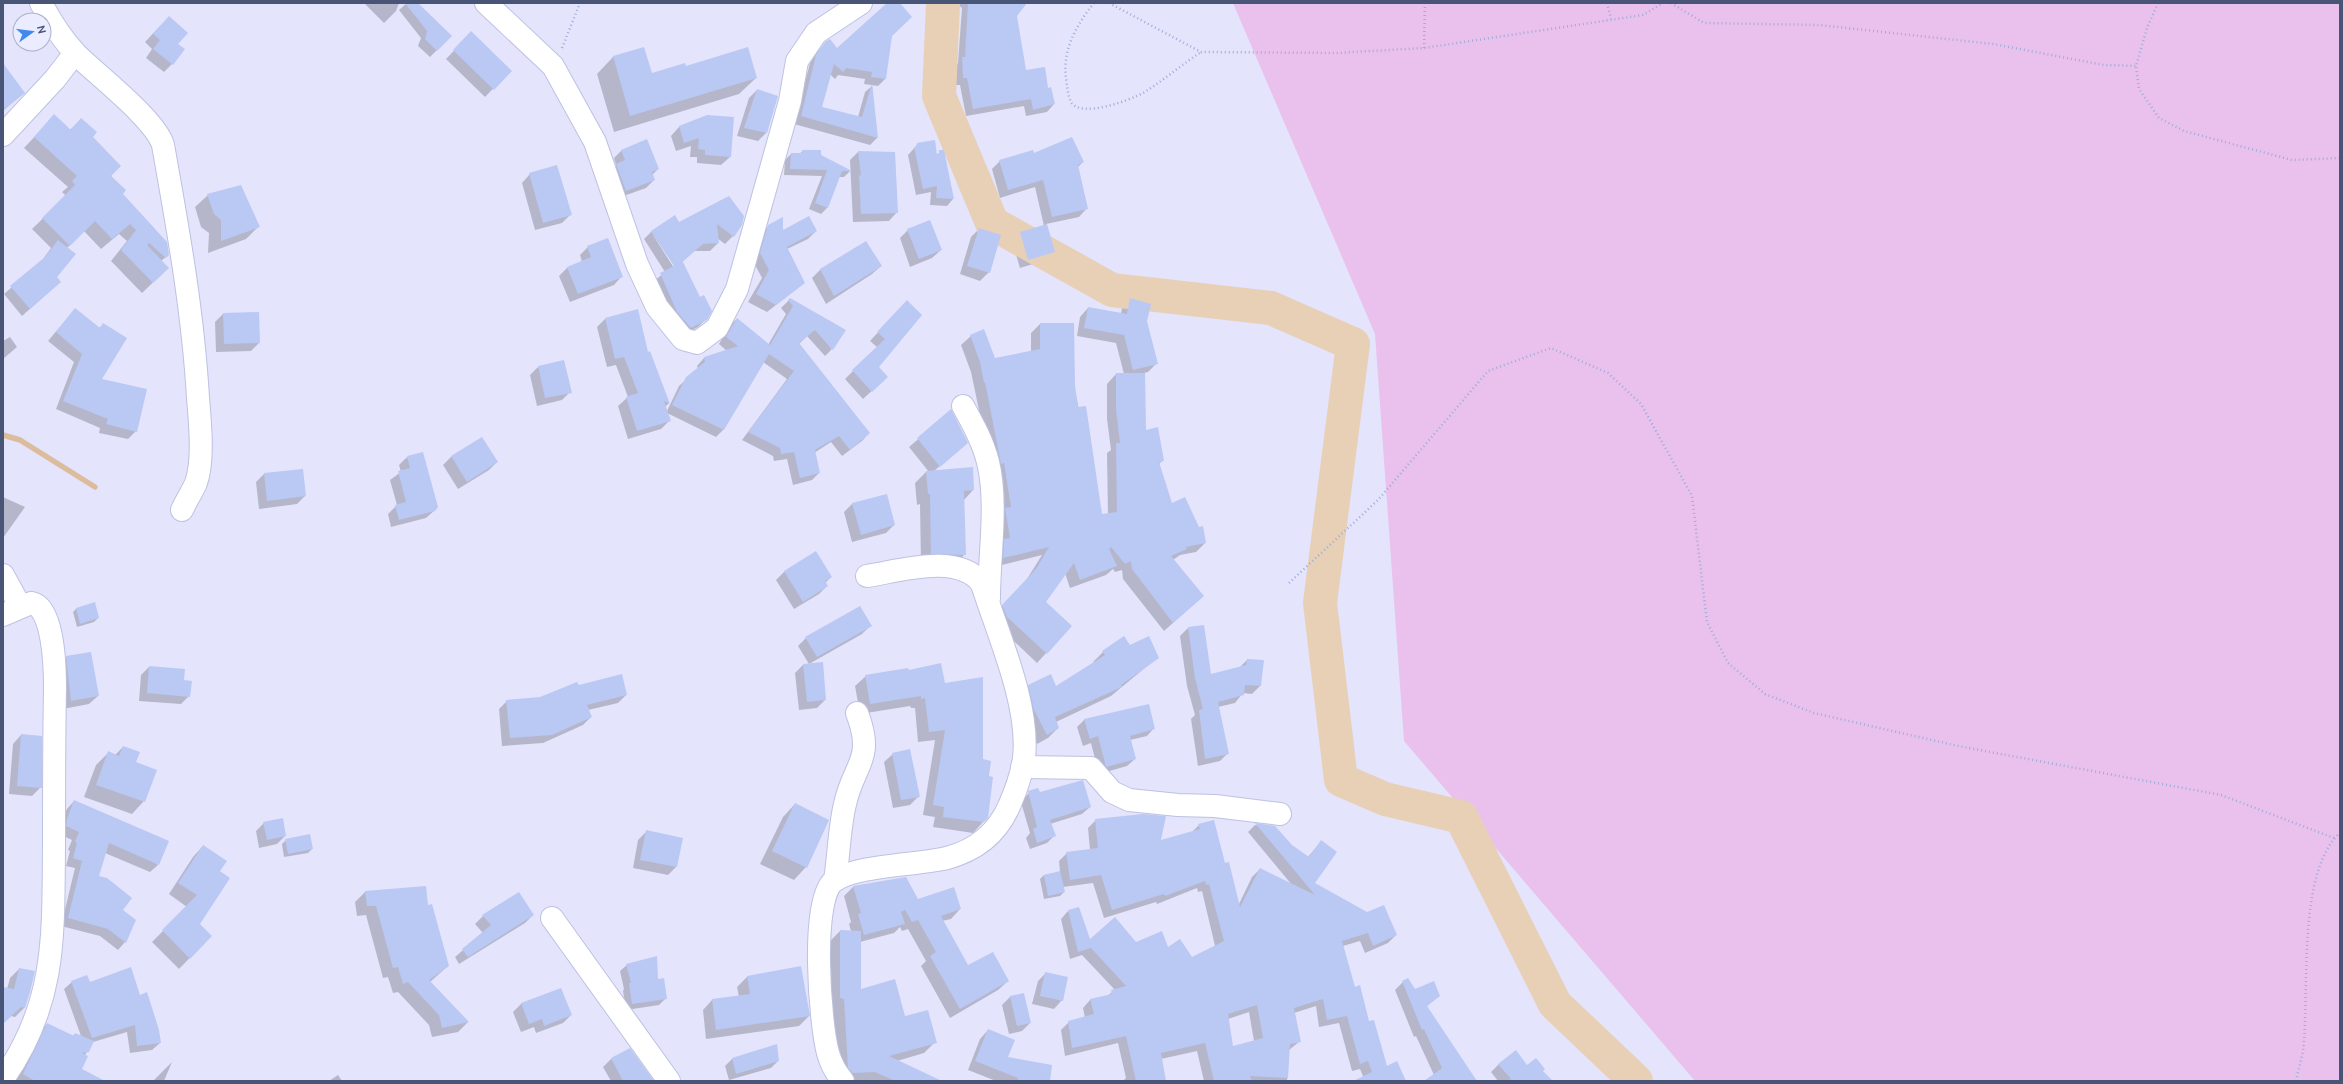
<svg xmlns="http://www.w3.org/2000/svg" width="2343" height="1084" font-family="Ubuntu,sans-serif">
  <rect width="100%" height="100%" fill="#e4e4fd"/>
  <polygon fill="#eac1ec" points="1233,3 2340,3 2340,1081 1695,1081 1404,741 1375,334"/>
  <g fill="#0003" fill-rule="evenodd">
    <polygon points="364,3 399,3 396,11 384,23"/>
    <polygon points="407,3 416,3 451,36 430,57 418,46 421,38 399,10"/>
    <polygon points="888,3 899,3 891,36 885,79 878,86 864,84 865,79 838,75 835,79 830,74 821,107 858,117 865,92 872,86 877,138 870,145 794,124 810,63 818,51 826,43 837,50"/>
    <polygon points="956,3 1026,3 1016,15 1025,72 1054,104 1047,112 1026,116 1024,106 966,116 960,85 956,85 955,66 958,63 962,8"/>
    <polygon points="161,25 177,44 172,64 164,72 146,58 152,49 145,42"/>
    <polygon points="471,33 510,71 485,97 446,59"/>
    <polygon points="643,48 651,75 685,67 756,78 739,94 614,132 597,74 613,57"/>
    <polygon points="3,64 23,93 3,111"/>
    <polygon points="757,90 766,133 758,141 737,136 749,98"/>
    <polygon points="54,116 70,130 81,119 121,194 168,255 161,261 168,268 142,293 111,261 127,241 119,234 101,249 84,231 67,248 56,277 60,282 22,316 4,294 41,262 51,248 32,229 66,196 62,192 68,187 24,148"/>
    <polygon points="707,116 730,157 721,165 697,163 697,157 690,157 691,146 676,151 671,136 679,127"/>
    <polygon points="918,144 936,155 943,151 953,199 947,206 930,205 931,192 916,195 908,155"/>
    <polygon points="622,150 658,169 652,175 654,180 646,188 618,198 608,173 616,165 614,158"/>
    <polygon points="803,151 820,156 850,171 844,177 839,177 827,208 821,214 809,209 822,176 784,175 785,160 791,154 799,154"/>
    <polygon points="858,152 897,212 889,221 853,222 850,160"/>
    <polygon points="1000,161 1083,162 1078,167 1087,208 1079,217 1046,224 1054,252 1046,260 1020,268 1012,241 1020,233 1044,226 1035,187 1000,198 992,169"/>
    <polygon points="530,174 571,214 562,223 535,230 522,183"/>
    <polygon points="208,195 258,227 246,239 208,253 209,233 201,227 195,207"/>
    <polygon points="728,197 733,236 725,244 717,238 718,243 710,251 694,251 679,265 706,319 698,327 683,335 653,282 665,272 644,239 651,232 676,271 678,270 651,232 674,217 678,223"/>
    <polygon points="769,226 782,231 816,231 808,239 787,249 804,283 767,312 748,302 762,278 753,261 760,234"/>
    <polygon points="979,229 989,272 980,281 960,274 971,237"/>
    <polygon points="908,230 941,250 932,258 910,267 900,238"/>
    <polygon points="866,242 881,266 872,274 826,304 812,278 820,270"/>
    <polygon points="588,247 622,276 614,285 570,302 559,276 567,268 582,262 580,255"/>
    <polygon points="790,299 832,349 825,356 807,336 799,344 869,433 862,441 842,456 831,442 814,453 819,473 812,480 793,485 787,459 774,461 773,456 742,440 787,379 763,362 723,430 716,437 667,413 670,420 661,429 628,439 618,406 628,397 616,365 607,367 597,327 605,319 648,353 669,403 665,407 667,411 679,386 698,369 697,366 704,358 727,351 719,344 729,326 737,319 768,345 786,314 781,308"/>
    <polygon points="1131,299 1146,321 1156,364 1148,372 1144,373 1145,431 1163,460 1159,464 1171,505 1205,543 1196,552 1180,555 1173,560 1203,596 1164,631 1123,579 1122,570 1115,572 1113,569 1106,575 1070,588 1065,573 1045,602 1071,626 1037,663 998,626 994,615 1027,579 1042,555 994,567 992,472 971,372 961,345 971,336 994,359 1031,352 1031,333 1040,324 1074,386 1101,515 1108,514 1107,453 1111,450 1107,419 1107,384 1116,374 1124,374 1116,343 1077,336 1080,317 1088,308 1121,314 1122,308"/>
    <polygon points="75,309 99,328 104,324 101,380 136,431 128,439 99,433 100,428 56,409 74,362 48,341"/>
    <polygon points="899,310 877,367 887,377 863,399 845,379 877,347 870,341"/>
    <polygon points="223,314 259,343 251,351 216,352 215,322"/>
    <polygon points="10,337 17,347 3,359 3,341"/>
    <polygon points="538,367 570,392 562,400 537,406 530,375"/>
    <polygon points="951,411 967,443 934,471 973,490 964,500 964,555 954,566 921,564 920,504 917,505 915,483 926,472 929,472 909,447"/>
    <polygon points="482,438 497,462 489,470 458,489 443,465 451,457"/>
    <polygon points="407,457 435,510 426,518 391,527 388,514 397,505 390,480 401,472 399,465"/>
    <polygon points="302,470 305,496 297,504 259,509 256,482 264,474"/>
    <polygon points="3,497 25,507 3,538"/>
    <polygon points="852,504 894,525 886,533 852,542 844,512"/>
    <polygon points="784,572 831,577 825,583 827,586 819,594 794,609 776,580"/>
    <polygon points="77,608 98,618 94,622 77,627 73,612"/>
    <polygon points="870,626 862,634 809,664 825,700 817,708 799,710 795,673 803,665 809,664 798,646 806,638"/>
    <polygon points="1188,628 1210,676 1239,668 1247,660 1260,686 1252,694 1243,693 1235,703 1218,707 1228,753 1220,761 1198,766 1191,719 1195,715 1187,686 1180,636"/>
    <polygon points="1129,646 1158,657 1111,696 1056,722 1058,728 1048,738 1037,744 1024,720 1019,696 1029,686 1056,687 1094,663 1093,662 1103,652"/>
    <polygon points="67,657 98,696 89,704 63,709 58,666"/>
    <polygon points="149,667 183,681 189,696 181,704 139,701 141,675"/>
    <polygon points="908,671 945,684 983,822 973,833 933,827 935,817 923,815 935,740 918,742 915,708 911,708 910,706 860,714 855,686 866,676"/>
    <polygon points="578,686 626,695 618,703 588,710 591,717 583,725 543,743 502,746 499,709 507,701 540,698"/>
    <polygon points="1084,720 1154,728 1147,736 1130,740 1135,759 1127,766 1099,774 1091,743 1083,746 1077,727"/>
    <polygon points="21,735 41,787 32,796 9,794 13,744"/>
    <polygon points="123,747 144,801 132,814 84,797 96,765 109,752 115,755"/>
    <polygon points="893,754 918,797 910,805 893,808 884,762"/>
    <polygon points="1038,789 1039,794 1090,807 1082,814 1050,824 1055,835 1047,843 1030,849 1026,838 1030,833 1021,802 1028,794"/>
    <polygon points="74,801 158,865 150,872 105,853 98,876 121,910 125,942 118,950 100,936 61,926 75,868 66,866 70,851 68,850 72,840 59,834 59,827 67,809"/>
    <polygon points="795,804 806,867 794,880 760,864 783,817"/>
    <path d="M1096,820l64,22 31,-9 8,-8 25,39 15,40 13,-27 8,-8 32,16 -44,-53 7,-7 20,2 16,19 16,12 14,-16 -8,41 83,52 -8,8 -23,10 -5,-12 -17,5 11,42 32,79 19,14h-40l-5,-12 -8,2 -13,-48 -20,4 -3,-21 -22,7 5,29 -10,8 -2,31h-83l-7,-30 -36,8 4,22h-42l3,-3 -8,-35 -53,13 -4,-26 8,-8 16,-4 -2,-10 7,-8 17,-4 8,-6 -33,-35 -12,4 -9,-40 7,-8 21,30 47,2 55,15 24,-12 -13,-55 -4,1 -1,-4 -40,16 -1,-2 -52,16 -11,-35 -30,4 1,5 -4,4 -16,3 -4,-20 4,-4 16,-3 -1,-11 8,-8 23,-3 -2,-22zM1249,1012l5,29 -22,6 -4,-28z"/>
    <polygon points="264,823 285,836 277,844 259,848 256,831"/>
    <polygon points="647,831 682,839 676,867 668,875 633,868 638,840"/>
    <polygon points="286,840 312,849 308,853 284,857 282,844"/>
    <polygon points="203,846 219,871 199,924 211,936 179,969 152,942 187,907 169,894 193,857"/>
    <polygon points="853,887 960,909 951,919 942,921 968,967 1008,981 998,990 950,1018 921,966 926,961 908,929 902,931 900,927 894,933 860,942 860,990 904,1017 935,1042 924,1053 897,1061 926,1081 839,1081 837,1078 833,1009 829,1009 829,942 840,931 851,931 849,924 851,922 844,896"/>
    <polygon points="365,892 427,906 448,966 430,982 468,1022 458,1032 432,1037 429,1025 398,992 393,993 388,977 383,978 366,915 357,916 355,902"/>
    <polygon points="533,915 525,923 459,964 455,957 483,933 475,924 483,916"/>
    <polygon points="627,965 657,980 666,998 659,1005 626,1010 623,991 624,989 620,971"/>
    <polygon points="800,967 809,1016 799,1026 706,1039 703,1010 712,1000 739,997 737,987 747,977"/>
    <polygon points="19,969 25,1007 15,1017 3,1014 3,988 7,989 10,978"/>
    <polygon points="1046,973 1062,1000 1054,1009 1032,1004 1038,981"/>
    <polygon points="72,982 89,983 139,996 160,1043 152,1050 130,1053 127,1032 93,1042 85,1055 80,1070 103,1081 16,1081 39,1032 47,1024 73,1036 75,1034 81,1036 64,989"/>
    <polygon points="1403,982 1415,990 1438,996 1426,1007 1473,1081 1425,1081 1434,1075 1416,1036 1414,1037 1395,990"/>
    <polygon points="561,989 571,1015 563,1023 536,1033 534,1027 521,1032 513,1012 521,1004"/>
    <polygon points="1011,996 1030,1023 1022,1031 1009,1034 1002,1005"/>
    <polygon points="988,1030 1007,1058 1049,1081 996,1081 968,1070 980,1039"/>
    <polygon points="776,1046 778,1061 771,1068 729,1080 725,1066 732,1059"/>
    <polygon points="611,1059 652,1081 611,1081 603,1067"/>
    <polygon points="172,1062 164,1081 153,1081"/>
    <polygon points="1499,1064 1527,1066 1542,1071 1551,1081 1498,1081 1491,1072"/>
    <polygon points="338,1075 342,1081 329,1081"/>
  </g>
  <g fill="none" stroke-linecap="round" stroke-linejoin="round">
    <polyline stroke="#dbbd9d" stroke-width="5.5" points="3,435 20,440 95,487"/>
    <polyline stroke="#e8d0b7" stroke-width="34" points="943,3 939,96 992,223 1112,290 1271,308 1353,344 1320,603 1341,780 1385,799 1461,817 1555,1004 1636,1081"/>
  </g>
  <g fill="#bac8f4" fill-rule="evenodd">
    <polygon points="405,3 418,3 452,36 437,51 425,39 427,31"/>
    <polygon points="887,3 900,3 912,17 892,36 886,79 871,77 872,72 846,68 843,72 834,64 822,107 862,117 872,83 878,138 801,116 816,55 825,42 830,39 837,48"/>
    <polygon points="968,3 1027,3 1017,16 1026,70 1045,67 1048,88 1051,87 1055,104 1033,110 1031,99 973,109 967,78 963,78 962,57 965,57"/>
    <polygon points="169,16 188,33 178,44 185,49 173,65 153,49 160,40 153,34"/>
    <polygon points="471,31 512,71 494,90 453,50"/>
    <polygon points="644,47 652,73 685,63 686,66 748,47 757,78 630,116 613,56"/>
    <polygon points="3,63 25,93 3,110"/>
    <polygon points="757,89 778,96 767,133 744,128"/>
    <polygon points="54,114 71,130 81,118 97,132 93,137 121,166 111,176 126,190 123,194 167,242 169,255 166,258 149,243 147,245 169,268 153,283 121,250 136,230 130,224 112,239 95,221 70,246 42,218 75,185 72,181 77,176 34,137"/>
    <polygon points="707,115 734,117 731,157 705,155 705,150 698,149 699,138 684,143 679,126"/>
    <polygon points="1072,137 1084,162 1078,165 1088,209 1052,217 1043,180 1008,190 999,160 1033,150 1034,153"/>
    <polygon points="647,139 659,169 652,172 655,180 626,191 616,164 625,160 621,150"/>
    <polygon points="935,140 937,155 939,154 939,150 944,150 954,199 936,198 937,186 923,189 914,147 916,147 917,143"/>
    <polygon points="802,150 821,150 821,155 852,171 842,171 828,208 815,203 827,170 790,169 791,153 802,153"/>
    <polygon points="858,151 895,152 898,213 861,214 859,175 861,176"/>
    <polygon points="557,165 572,215 543,223 529,173"/>
    <polygon points="241,185 260,227 221,241 221,220 214,214 207,194"/>
    <polygon points="729,196 744,216 742,225 734,237 717,224 719,243 703,244 681,263 683,262 700,297 704,295 712,311 707,320 691,328 677,312 660,273 674,266 651,231 675,215 679,222"/>
    <polygon points="809,216 817,231 787,247 805,283 776,305 756,294 769,270 760,253 768,225 783,217 783,230"/>
    <polygon points="930,220 942,250 919,259 907,229"/>
    <polygon points="1047,224 1055,252 1028,260 1020,232"/>
    <polygon points="979,228 1001,235 990,273 967,266"/>
    <polygon points="608,238 623,277 578,294 567,267 591,257 587,246"/>
    <polygon points="58,240 76,254 57,277 61,282 30,309 10,286 45,257"/>
    <polygon points="866,241 882,266 834,296 820,269"/>
    <polygon points="790,298 846,330 833,350 815,330 799,343 870,433 850,450 839,436 815,450 820,473 800,478 794,452 781,454 780,448 748,432 794,371 769,354 724,430 672,405 686,377 705,362 704,357 738,346 726,337 737,318 770,345 793,306 788,300"/>
    <polygon points="1130,298 1151,304 1147,321 1158,364 1133,370 1124,335 1084,328 1088,307 1127,314"/>
    <polygon points="907,300 922,315 879,367 888,377 872,392 852,370 885,339 877,332"/>
    <polygon points="75,308 100,328 103,323 127,338 102,379 147,389 137,432 106,424 108,419 63,401 82,354 56,332"/>
    <polygon points="638,309 648,352 650,351 670,404 664,401 671,421 637,431 626,397 638,393 624,357 615,359 605,318"/>
    <polygon points="259,312 260,343 224,344 223,313"/>
    <polygon points="1040,323 1074,323 1075,386 1078,407 1086,406 1102,514 1117,512 1116,443 1120,443 1116,409 1116,373 1145,373 1146,430 1158,427 1164,461 1159,462 1172,503 1185,497 1199,527 1203,526 1206,543 1186,547 1187,549 1171,556 1204,596 1173,623 1132,569 1131,561 1125,564 1111,547 1109,549 1117,566 1080,580 1074,563 1046,602 1072,626 1047,654 1007,617 1002,605 1036,569 1049,547 1003,558 1004,539 1010,538 1005,508 1011,507 1004,463 1001,464 985,382 984,383 980,362 970,335 984,329 995,358 1040,349"/>
    <polygon points="564,360 572,393 545,398 538,366"/>
    <polygon points="951,409 968,443 940,467 917,438"/>
    <polygon points="482,437 498,462 467,482 451,456"/>
    <polygon points="423,452 438,507 435,511 399,520 395,505 406,502 398,471 410,468 407,456"/>
    <polygon points="973,467 974,490 964,491 966,555 931,554 930,494 928,494 926,471"/>
    <polygon points="303,469 306,496 267,501 264,473"/>
    <polygon points="887,494 895,525 861,535 852,503"/>
    <polygon points="816,551 832,577 825,581 828,586 803,602 784,571"/>
    <polygon points="95,602 99,618 80,624 76,608"/>
    <polygon points="860,606 872,626 817,657 805,637"/>
    <polygon points="1204,625 1211,674 1246,665 1247,659 1264,660 1261,686 1245,685 1244,695 1218,702 1229,754 1205,759 1199,710 1203,709 1195,678 1188,627"/>
    <polygon points="1124,636 1130,645 1149,636 1159,658 1121,685 1122,687 1055,717 1059,728 1047,735 1034,710 1028,685 1051,674 1056,686 1105,655 1102,651"/>
    <polygon points="91,652 99,696 71,701 66,656"/>
    <polygon points="823,662 826,700 807,702 803,664"/>
    <polygon points="941,663 945,683 983,677 983,759 991,761 989,776 993,777 988,818 984,822 943,817 944,807 933,805 945,730 929,732 925,698 921,699 921,696 870,704 865,675 908,668 909,670"/>
    <polygon points="149,666 185,669 184,680 192,681 190,697 147,693"/>
    <polygon points="622,674 627,695 587,705 592,717 552,735 510,738 506,700 540,697 577,682 579,685"/>
    <polygon points="1149,704 1155,729 1130,736 1136,759 1106,767 1098,736 1090,739 1084,719"/>
    <polygon points="21,734 42,736 42,788 17,786"/>
    <polygon points="123,746 140,752 136,762 157,770 145,802 96,785 108,751 119,756"/>
    <polygon points="910,749 920,797 901,800 892,753"/>
    <polygon points="1083,780 1091,807 1050,820 1056,836 1037,843 1033,829 1037,827 1028,791 1038,788 1040,792"/>
    <polygon points="74,800 169,841 159,865 109,843 99,876 107,878 132,898 123,910 136,920 126,943 108,929 68,918 82,861 73,858 77,843 75,842 79,832 66,826 67,819"/>
    <polygon points="795,803 829,820 807,868 772,851"/>
    <path d="M1143,814l23,2 -5,24 39,-11 -2,-5 16,-4 11,43 4,-1 11,45 20,-39 55,27 -60,-72 20,3 17,19 17,12 12,-17 16,12 -22,31 52,29 17,-7 13,30 -24,11 -5,-13 -26,8 13,46 5,-2 9,36 5,-1 13,46 10,-5 9,20h-53l19,-9 -4,-11 -8,3 -13,-48 -20,4 -4,-21 -29,9 7,34 -11,2 -2,34 -38,-2 2,5h-38l-9,-38 -44,10 5,28h-30l-10,-45 -54,12 -4,-27 26,-7 -4,-15 22,-5 -1,-4 15,-4 -35,-38 -13,4 -10,-42 11,-3 11,32 25,-22 21,25 26,-11 6,16 12,-8 12,18 32,-16 -15,-57 -3,1 -1,-4 -40,15 -1,-2 -52,16 -11,-35 -31,5 -4,-28 32,-4 -3,-29zM1257,1005l6,33 -30,8 -5,-32z"/>
    <polygon points="283,818 286,836 267,840 263,822"/>
    <polygon points="646,830 683,838 677,867 640,860"/>
    <polygon points="310,834 313,849 288,854 285,839"/>
    <polygon points="203,845 227,861 220,871 230,878 200,924 212,936 190,959 162,930 197,895 178,883"/>
    <polygon points="1060,871 1065,892 1048,896 1044,875"/>
    <polygon points="906,877 918,899 954,887 961,909 941,916 968,965 993,952 1009,981 960,1009 930,956 936,952 918,920 912,922 905,910 901,912 905,924 864,935 858,914 861,913 853,886"/>
    <polygon points="426,886 428,905 432,904 449,966 429,980 469,1022 442,1028 439,1015 408,982 403,984 398,967 393,968 376,906 367,906 365,891"/>
    <polygon points="519,892 534,915 468,957 462,949 491,925 482,915"/>
    <polygon points="840,930 861,931 861,989 895,979 905,1016 928,1010 937,1043 889,1056 942,1081 895,1081 875,1072 853,1073 848,1068 844,999 840,998"/>
    <polygon points="657,956 658,979 664,978 667,999 632,1004 629,983 631,983 626,964"/>
    <polygon points="801,966 810,1016 716,1030 712,999 750,994 747,976"/>
    <polygon points="131,967 140,995 147,992 159,1030 161,1043 137,1046 135,1025 92,1038 71,981 87,975 90,982"/>
    <polygon points="19,968 35,971 30,992 25,1008 21,1007 3,1024 3,987 14,989"/>
    <polygon points="1045,972 1068,977 1063,1001 1040,996"/>
    <polygon points="1408,978 1415,989 1434,981 1440,996 1427,1006 1477,1081 1424,1081 1442,1068 1424,1029 1422,1030 1402,981"/>
    <polygon points="561,988 572,1015 544,1026 542,1019 529,1024 521,1003"/>
    <polygon points="1024,993 1031,1023 1017,1026 1010,996"/>
    <polygon points="47,1023 74,1036 75,1033 94,1041 89,1052 82,1053 88,1056 82,1069 105,1081 35,1081 23,1074"/>
    <polygon points="988,1029 1015,1040 1008,1057 1052,1065 1050,1081 1018,1081 1018,1078 975,1061"/>
    <polygon points="777,1044 779,1061 736,1074 732,1058"/>
    <polygon points="630,1048 654,1081 623,1081 611,1058"/>
    <polygon points="1516,1050 1527,1065 1536,1058 1545,1069 1543,1071 1553,1081 1508,1081 1511,1079 1498,1064"/>
  </g>
  <g fill="none" stroke-linecap="round" stroke-linejoin="round">
    <g stroke="#bcc2e1" stroke-width="24">
      <g id="minor">
        <path d="M41,3c9,17 22,37 35,51 21,21 79,65 87,91 15,84 30,167 35,253 2,24 6,62 -2,85 -4,9 -10,18 -14,27"/>
        <polyline points="486,3 553,66 595,142 637,264 657,307 683,339 697,343 717,328 737,289 790,101 797,61 816,33 861,3"/>
        <polyline points="3,135 55,79 75,53"/>
        <path d="M963,406c10,18 20,36 25,56 10,41 1,94 1,136"/>
        <polyline points="3,575 20,606"/>
        <path d="M3,615l28,-12c23,3 24,67 24,85 -1,53 -1,106 -1,158 -1,89 3,157 -51,233"/>
        <polyline points="1022,767 1091,768 1112,792 1129,800 1178,805 1215,806 1280,814"/>
        <path d="M835,880c4,-25 4,-51 10,-76 9,-41 30,-44 12,-91"/>
        <polyline points="552,918 669,1081"/>
        <path d="M843,1081c-7,-8 -12,-17 -15,-28 -8,-28 -18,-155 6,-172 21,-16 85,-16 113,-23 30,-8 51,-25 63,-54 6,-14 12,-31 14,-46 6,-53 -26,-123 -42,-174 -23,-32 -82,-13 -115,-8"/>
      </g>
    </g>
    <g stroke="#9dacd9" stroke-width="2.5" stroke-dasharray="1 3" stroke-linecap="butt">
      <path d="M1094,3c-17,21 -32,47 -28,75 1,7 2,18 5,24 10,17 59,-2 72,-9 20,-12 38,-28 58,-41"/>
      <polyline points="1109,3 1201,52 1336,53 1424,48 1643,15 1663,3"/>
      <polyline points="1607,3 1611,19"/>
      <polyline points="1671,3 1704,23 1819,25 1993,44 2104,65 2136,66"/>
      <polyline points="2158,3 2147,28 2136,66 2139,89 2159,118 2184,131 2292,160 2340,158"/>
      <polyline points="562,48 580,3"/>
      <polyline points="1424,48 1425,3"/>
      <polyline points="1289,583 1378,500 1488,371 1551,348 1608,373 1641,404 1692,496 1707,622 1728,663 1765,694 1814,713 1958,746 2221,795 2334,838"/>
      <path d="M2296,1081c2,-10 5,-20 7,-30 7,-55 -7,-179 37,-218"/>
    </g>
    <use href="#minor" stroke="#fff" stroke-width="22"/>
  </g>
  <rect width="2343" height="1084" fill="none" stroke="#485577" stroke-width="8"/>
  <g transform="translate(32 32) rotate(76)"><circle r="19" fill="#ebecff" stroke="#aab0c9"/>
  <path d="M0-3L7 15L0 10L-7 15Z" fill="#4289ee"/>
  <text y="-6" font-size="11" font-weight="bold" text-anchor="middle" fill="#485577">N</text>
  </g>
</svg>
